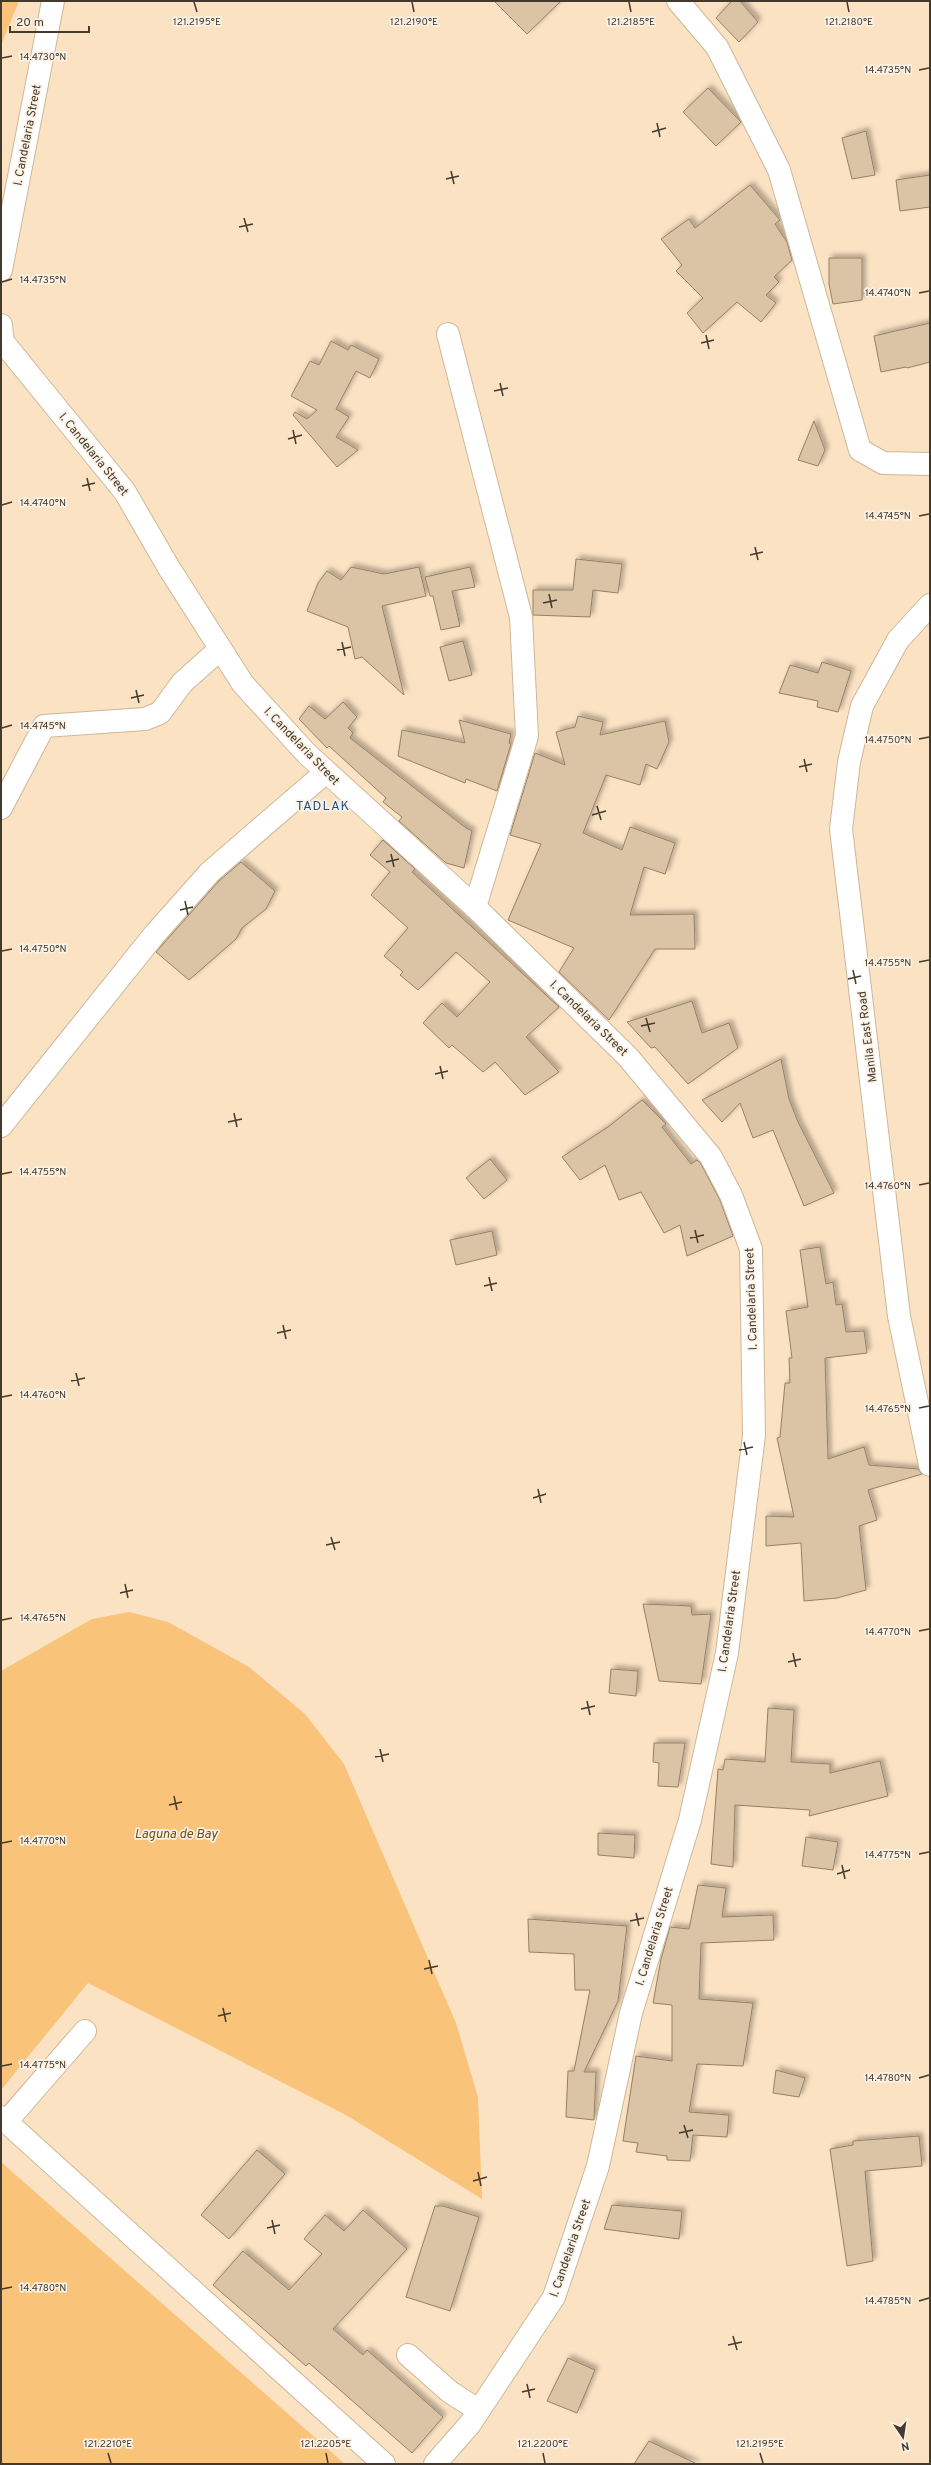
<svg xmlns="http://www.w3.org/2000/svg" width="931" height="2465" font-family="Overpass,sans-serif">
  <defs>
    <filter id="shadow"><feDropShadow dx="3.5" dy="-3.5" stdDeviation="2" flood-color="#0004"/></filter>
  </defs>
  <rect width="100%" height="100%" fill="#fbe2c3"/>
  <g fill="#fac37a">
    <polygon points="1,1 19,1 1,45"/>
    <polygon points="129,1612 168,1622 249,1667 305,1714 344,1764 456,2023 478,2097 482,2199 346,2115 88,1983 1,2090 1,1671 92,1619"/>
    <polygon points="1,2162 345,2464 1,2464"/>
  </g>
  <g fill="#dbc4a5" stroke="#968064" filter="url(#shadow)">
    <polygon points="494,1 561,1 527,34"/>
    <polygon points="732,1 740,1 758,22 739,42 716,18"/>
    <polygon points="708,88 741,122 716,146 683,112"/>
    <polygon points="866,131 875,175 852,179 842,138"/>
    <polygon points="930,175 930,207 900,211 896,180"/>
    <polygon points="750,185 780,220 775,224 787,242 792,260 774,277 779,282 766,295 776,303 761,322 737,302 703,333 687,313 703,298 676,271 682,265 661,239 689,219 695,228"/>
    <polygon points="829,258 862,258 862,300 833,304 829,284"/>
    <polygon points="930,323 930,362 907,368 906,367 881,372 874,336"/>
    <polygon points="331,341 348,350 351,345 379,359 370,378 356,371 336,409 349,417 336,437 358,450 337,467 293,415 295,412 307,419 317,410 291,396 310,361 319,365"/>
    <polygon points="814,421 825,450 818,466 798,460"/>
    <polygon points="576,559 622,564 618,593 593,590 590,617 533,615 533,590 573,590"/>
    <polygon points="351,567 384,574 419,567 426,596 382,606 404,695 362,657 355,659 348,627 307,611 318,583 327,571 341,580"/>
    <polygon points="470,567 475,587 452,591 460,626 441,630 433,596 430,596 425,577"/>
    <polygon points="463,641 472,675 449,681 440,647"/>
    <polygon points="822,662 851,671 838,712 817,707 818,701 779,693 790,665 818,673"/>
    <polygon points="343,702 357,717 348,728 353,733 350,738 466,828 472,831 464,868 446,863 399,821 402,817 383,802 386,798 329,746 327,748 299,719 309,706 325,719"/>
    <polygon points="578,716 603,722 600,735 665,721 669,742 657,769 646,764 640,785 606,775 583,833 622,850 630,827 675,843 665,874 644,867 630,915 694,914 695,949 655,949 609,1020 559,972 574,948 508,920 541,844 510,835 535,753 565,765 556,732 575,727"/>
    <polygon points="459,720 511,734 509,743 511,744 497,791 466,779 465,783 398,756 402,730 465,743"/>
    <polygon points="383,840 415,869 412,872 559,1007 526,1037 559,1072 525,1095 495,1062 483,1072 452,1045 449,1048 423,1023 442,1003 457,1017 490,982 456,952 418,990 400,975 403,972 384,956 408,928 371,895 390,872 370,855"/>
    <polygon points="241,862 275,891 266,909 242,928 236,939 189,980 156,952 219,881"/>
    <polygon points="692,1001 702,1033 729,1023 738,1048 688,1084 655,1047 651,1048 627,1022"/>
    <polygon points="781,1059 789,1099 798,1122 834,1193 804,1206 773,1130 753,1138 740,1103 722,1122 702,1100"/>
    <polygon points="642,1100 666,1124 662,1127 691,1164 697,1160 701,1164 720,1200 733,1236 687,1256 680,1225 664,1233 641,1192 619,1200 605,1165 580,1180 562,1157 608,1127"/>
    <polygon points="490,1159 507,1180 484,1199 466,1178"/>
    <polygon points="492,1231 497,1255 456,1265 450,1240"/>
    <polygon points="820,1247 826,1284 833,1282 836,1305 842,1304 846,1332 864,1331 867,1353 825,1358 828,1459 864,1447 869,1465 918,1469 922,1474 868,1490 877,1520 859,1526 866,1590 837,1598 804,1601 801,1543 766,1546 766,1516 794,1517 777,1438 780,1437 785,1383 790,1383 789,1358 792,1358 786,1311 808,1307 800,1250"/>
    <polygon points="643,1604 691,1606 692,1615 711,1614 701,1684 659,1681"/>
    <polygon points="611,1669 638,1671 636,1696 609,1693"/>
    <polygon points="768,1708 794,1710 791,1762 830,1764 830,1773 880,1761 888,1796 809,1816 810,1810 735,1805 733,1867 711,1864 718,1769 723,1770 725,1759 765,1762"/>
    <polygon points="654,1743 685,1743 678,1787 658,1786 659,1763 653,1762"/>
    <polygon points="598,1833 635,1835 634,1858 598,1855"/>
    <polygon points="806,1837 838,1842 833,1870 802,1866"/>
    <polygon points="698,1885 726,1888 722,1917 773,1915 774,1940 701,1943 699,1999 753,2003 743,2066 697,2064 689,2112 729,2115 727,2137 693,2135 690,2161 667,2160 667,2156 636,2152 638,2143 623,2141 636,2056 672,2061 672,2005 653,2003 661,1959 670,1927 689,1929"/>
    <polygon points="528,1919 627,1926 618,2001 584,2072 596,2072 594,2120 566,2117 568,2071 574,2071 590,1990 575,1990 574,1954 529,1952"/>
    <polygon points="776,2070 805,2078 799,2097 773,2093"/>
    <polygon points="919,2136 922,2166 865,2171 873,2261 847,2266 830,2149 853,2145 853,2141"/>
    <polygon points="257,2150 285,2174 229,2239 201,2215"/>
    <polygon points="612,2205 682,2211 679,2239 604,2229"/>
    <polygon points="435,2206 443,2206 479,2217 450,2311 406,2297"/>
    <polygon points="363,2210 407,2249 333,2329 363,2355 367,2350 443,2417 412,2453 309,2363 306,2366 213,2285 243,2251 289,2290 322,2254 304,2239 325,2215 344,2231"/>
    <polygon points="568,2358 595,2370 577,2413 547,2401"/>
    <polygon points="649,2441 697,2464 634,2464"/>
  </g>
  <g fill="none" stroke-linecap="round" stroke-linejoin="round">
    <g stroke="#ceb799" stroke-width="24">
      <g id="minor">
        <polyline points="678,1 717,47 779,170 860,450 883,463 930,464"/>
        <polyline points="1,270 53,1"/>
        <polyline points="1,325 3,342 125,492 169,568 243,684 307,754 475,907 628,1057 711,1157 731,1195 751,1249 754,1435 727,1653 690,1820 631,2013 598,2166 554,2297 470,2424 435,2464"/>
        <polyline points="448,334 521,617 527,736 475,907"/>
        <polyline points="1,808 44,726 145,719 160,713 182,683 220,649"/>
        <polyline points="1,1126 154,935 210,872 326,772"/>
        <polyline points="1,2117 384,2464"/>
        <polyline points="6,2122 85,2031"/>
        <polyline points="408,2355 450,2392 478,2410"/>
      </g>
    </g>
    <g stroke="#ceb799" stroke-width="24">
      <polyline id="major" points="930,605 898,640 862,706 849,762 841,829 899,1316 930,1465"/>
    </g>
    <use href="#minor" stroke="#fff" stroke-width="22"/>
    <use href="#major" stroke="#fff" stroke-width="22"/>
  </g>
  <path fill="none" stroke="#43392d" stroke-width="1.5" d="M194,2l3,10M412,2l2,10M629,2l2,10M847,2l2,10M2,58l10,-2M919,70l10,-2M657,123l3,14M652,132l14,-4M451,171l3,13M446,179l13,-3M244,218l4,14M239,227l14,-3M2,282l10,-3M919,293l10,-2M706,335l3,14M701,343l13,-3M500,383l3,13M494,391l14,-3M293,430l3,14M288,439l14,-4M87,478l3,13M82,486l13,-3M2,505l10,-3M919,516l10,-2M755,547l3,13M750,555l13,-3M549,594l3,14M543,603l14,-3M342,642l3,14M337,650l14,-3M136,690l3,13M131,698l13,-3M2,728l10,-3M919,739l10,-2M804,759l3,13M799,767l13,-3M597,806l4,14M592,815l14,-4M391,854l3,13M386,862l13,-3M185,901l3,14M180,910l13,-3M2,951l10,-2M919,962l10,-2M853,970l3,14M848,979l13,-3M646,1018l4,14M641,1026l14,-3M440,1066l3,13M435,1074l13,-3M234,1113l3,14M228,1122l14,-3M2,1174l10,-2M919,1185l10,-2M695,1230l3,13M690,1238l14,-3M489,1277l3,14M484,1286l13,-3M283,1325l3,14M277,1333l14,-3M76,1373l3,13M71,1381l14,-3M2,1397l10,-2M919,1408l10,-2M744,1442l3,13M739,1450l14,-3M538,1489l3,14M533,1498l13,-4M331,1537l4,13M326,1545l14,-3M125,1584l3,14M120,1593l13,-3M2,1620l10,-2M919,1631l10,-2M793,1653l3,14M788,1662l13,-3M587,1701l3,14M581,1709l14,-3M380,1749l3,13M375,1757l14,-3M174,1796l3,14M169,1805l13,-3M2,1843l10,-2M919,1854l10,-2M842,1865l3,14M837,1874l13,-4M636,1913l3,13M630,1921l14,-3M429,1960l3,14M424,1969l14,-3M223,2008l3,14M218,2016l13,-3M2,2066l10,-2M919,2078l10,-3M684,2125l4,13M679,2133l14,-3M478,2172l3,14M473,2181l14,-4M272,2220l3,14M267,2228l13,-3M2,2289l10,-2M919,2301l10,-3M733,2336l4,14M728,2345l14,-3M527,2384l3,14M522,2392l13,-3M108,2453l3,10M326,2453l2,10M543,2453l2,10M760,2453l3,10"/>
  <g text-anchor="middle" stroke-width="3.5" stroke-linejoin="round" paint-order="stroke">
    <g font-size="12" fill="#43392d" stroke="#fcf2e6">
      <text transform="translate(27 135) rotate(-79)" y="4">I. Candelaria Street</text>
      <text transform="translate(94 454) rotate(51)" y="4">I. Candelaria Street</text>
      <text transform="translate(302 746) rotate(46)" y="4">I. Candelaria Street</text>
      <text transform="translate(589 1018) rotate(44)" y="4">I. Candelaria Street</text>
      <text transform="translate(867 1037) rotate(-97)" y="4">Manila East Road</text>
      <text transform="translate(751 1299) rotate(-92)" y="4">I. Candelaria Street</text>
      <text transform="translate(729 1621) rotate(-82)" y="4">I. Candelaria Street</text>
      <text transform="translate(654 1936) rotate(-73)" y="4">I. Candelaria Street</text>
      <text transform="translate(570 2248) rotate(-71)" y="4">I. Candelaria Street</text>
    </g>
    <g font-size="13" letter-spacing="1" fill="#225084" stroke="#fcf2e6">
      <text x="323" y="810">TADLAK</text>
    </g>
    <g font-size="13" font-style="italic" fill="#704c14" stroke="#fcf2e6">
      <text x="176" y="1838">Laguna de Bay</text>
    </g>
  </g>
  <g font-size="10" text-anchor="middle" fill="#43392d" stroke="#fcf2e6" stroke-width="3.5" stroke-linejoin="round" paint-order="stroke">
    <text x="197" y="25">121.2195°E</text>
    <text x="414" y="25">121.2190°E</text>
    <text x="631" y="25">121.2185°E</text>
    <text x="849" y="25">121.2180°E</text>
    <text x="43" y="60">14.4730°N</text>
    <text x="888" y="73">14.4735°N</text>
    <text x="43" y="283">14.4735°N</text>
    <text x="888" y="296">14.4740°N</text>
    <text x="43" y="506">14.4740°N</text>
    <text x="888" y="519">14.4745°N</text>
    <text x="43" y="729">14.4745°N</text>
    <text x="888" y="743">14.4750°N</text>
    <text x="43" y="952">14.4750°N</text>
    <text x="888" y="966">14.4755°N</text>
    <text x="43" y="1175">14.4755°N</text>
    <text x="888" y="1189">14.4760°N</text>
    <text x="43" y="1398">14.4760°N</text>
    <text x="888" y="1412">14.4765°N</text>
    <text x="43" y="1621">14.4765°N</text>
    <text x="888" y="1635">14.4770°N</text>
    <text x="43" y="1844">14.4770°N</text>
    <text x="888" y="1858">14.4775°N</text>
    <text x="43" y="2068">14.4775°N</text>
    <text x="888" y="2081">14.4780°N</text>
    <text x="43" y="2291">14.4780°N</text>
    <text x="888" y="2304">14.4785°N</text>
    <text x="108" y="2447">121.2210°E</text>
    <text x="326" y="2447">121.2205°E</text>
    <text x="543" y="2447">121.2200°E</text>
    <text x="760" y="2447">121.2195°E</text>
  </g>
  <rect width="931" height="2465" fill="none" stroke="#43392d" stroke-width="4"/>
  <g transform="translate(903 2437) rotate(167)" stroke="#fcf2e6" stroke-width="3" paint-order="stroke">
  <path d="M0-3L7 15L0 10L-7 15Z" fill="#43392d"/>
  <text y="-6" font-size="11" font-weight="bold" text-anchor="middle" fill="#43392d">N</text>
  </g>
  <path d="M10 26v6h79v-6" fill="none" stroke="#43392d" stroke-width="2"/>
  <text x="16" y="26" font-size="12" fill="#43392d" stroke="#fcf2e6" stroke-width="3" paint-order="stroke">20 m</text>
</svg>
